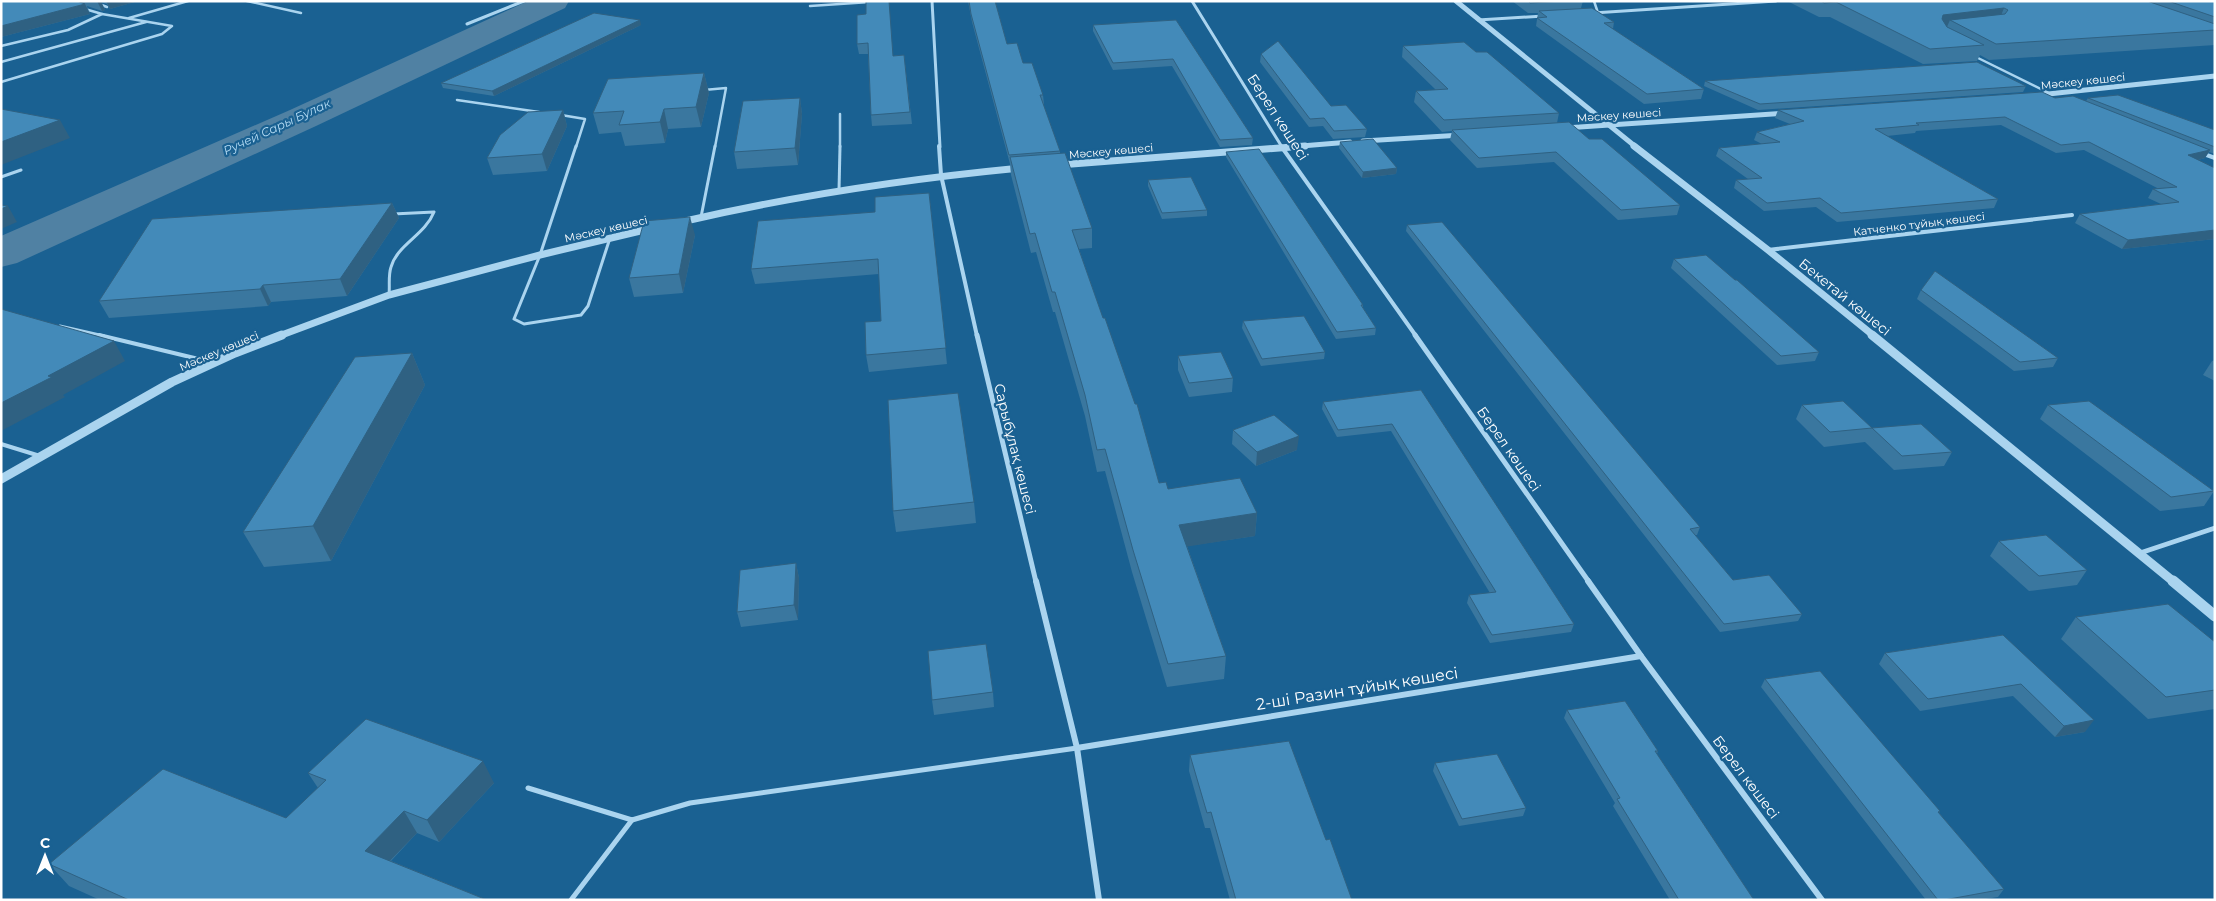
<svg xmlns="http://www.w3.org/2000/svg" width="2216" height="901" font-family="Montserrat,sans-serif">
  <rect width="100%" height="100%" fill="#1a6192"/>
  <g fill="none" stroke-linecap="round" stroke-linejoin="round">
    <polygon fill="#5081a3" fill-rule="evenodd" points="528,1 569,1 565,8 316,126 17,263 1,267 1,236 290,110"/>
    <g stroke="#aad4ef" stroke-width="2.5">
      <polyline points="91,1 107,7"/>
      <polyline points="247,1 301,13"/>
      <polyline points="1594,1 1598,13"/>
      <polyline points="810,6 870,2"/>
      <polyline points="129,18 188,1"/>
      <polyline points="1,46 68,30 102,14 85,9"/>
      <polyline points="1974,56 2051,94"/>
      <polyline points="1,62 146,22"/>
      <polyline points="1,82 162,34 172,26 102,14"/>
      <polyline points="704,90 726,88 715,147"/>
      <polyline points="457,100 539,112"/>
      <polyline points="561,115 585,119 576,147"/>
      <polyline points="840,147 840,114"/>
    </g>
    <g stroke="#aad4ef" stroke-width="3">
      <polyline points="576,146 540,255 514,319 524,324 581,315 588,306 610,238"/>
      <polyline points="1,177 21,170"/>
      <polyline points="839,191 840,146"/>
      <polyline points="701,217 715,146"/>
      <path d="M389,295c1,-9 -1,-19 2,-28 6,-22 34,-32 43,-55l-41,2"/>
      <polyline points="60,326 104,336"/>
    </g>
    <g stroke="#aad4ef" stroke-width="4">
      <polyline points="99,335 211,362"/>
      <polyline points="1,444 40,456"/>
    </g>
    <g stroke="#aad4ef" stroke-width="5">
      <polyline points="528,788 632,820 690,803 1077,748"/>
      <polyline points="571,900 632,820"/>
    </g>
    <g stroke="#aad4ef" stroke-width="3">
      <polyline points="932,1 940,147"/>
      <polyline points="1192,1 1282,147"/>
      <polyline points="1593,13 1776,1"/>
      <polyline points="1478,20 1544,16"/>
      <polyline points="467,24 524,1"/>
    </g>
    <g stroke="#aad4ef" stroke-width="4">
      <polyline points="939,146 941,175 977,336"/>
      <polyline points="1281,146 1416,336"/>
      <polyline points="2201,153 2215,158"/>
      <polyline points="1768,250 2072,215"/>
    </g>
    <g stroke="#aad4ef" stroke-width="5">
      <polyline points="977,335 1036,582"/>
      <polyline points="1415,335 1589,582"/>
      <polyline points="2140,553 2215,528"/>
    </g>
    <g stroke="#aad4ef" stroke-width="6">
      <polyline points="1036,581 1077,748 1099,900"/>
      <polyline points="1588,581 1641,656 1822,900"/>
      <polyline points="1077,748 1641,656"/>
    </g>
    <g stroke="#aad4ef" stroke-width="5">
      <polyline points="1456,1 1636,147"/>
      <polyline points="2039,95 2215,76"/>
      <polyline points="1565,128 1786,113"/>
      <polyline points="1363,141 1462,135"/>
      <polyline points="1289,147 1350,142"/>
    </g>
    <g stroke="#aad4ef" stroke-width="7">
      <polyline points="1634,146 1768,250 1874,336"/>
      <polyline points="1059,165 1305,146"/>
      <path d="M681,222c112,-26 225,-43 340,-54"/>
      <polyline points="279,336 389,295 540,255 653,228"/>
    </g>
    <g stroke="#aad4ef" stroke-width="9">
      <polyline points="1872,335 2174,582"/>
      <polyline points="1,479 172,382 235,353 282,335"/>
    </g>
    <polyline stroke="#aad4ef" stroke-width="11" points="2173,581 2215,616"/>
  </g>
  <g fill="#3a779f">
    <polygon points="1,1 138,1 110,9 107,4 101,2 105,10 102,11 87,6 90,14 1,37"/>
    <polygon points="968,1 995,1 1007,44 1023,63 1043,95 1044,104 1043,104 1060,151 1060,154 1092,228 1092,248 1079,249 1159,483 1168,489 1257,513 1255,536 1187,546 1226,656 1224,679 1167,687 1132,572 1105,471 1097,472 1085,416 1055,312 1053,312 1036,252 1031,253 1011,175 1010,164 972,22"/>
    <polygon points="1512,1 1583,1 1581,8 1614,22 1613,29 1704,89 1701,99 1644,104 1536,26 1538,13 1528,13"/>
    <polygon points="1787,1 2215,1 2215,45 1989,60 1980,55 1977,61 1923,64 1830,17 1819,17"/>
    <polygon points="866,14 893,56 904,55 912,124 872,126 871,115 868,54 859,54 857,44"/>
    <polygon points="1176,20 1253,138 1252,145 1220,147 1172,66 1113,70 1093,31 1093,25"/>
    <polygon points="641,25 494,96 443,88 441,83"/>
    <polygon points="1403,46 1476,52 1559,113 1557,123 1589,139 1680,205 1677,215 1618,220 1554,162 1477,168 1450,140 1452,131 1442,132 1414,102 1416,91 1436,90 1402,57"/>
    <polygon points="1261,54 1331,106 1367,129 1365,137 1333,139 1323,126 1309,127 1260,62"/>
    <polygon points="704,73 709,93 701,127 668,129 665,143 625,146 621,132 599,134 593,113"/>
    <polygon points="1705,81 2026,86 2023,92 1758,110 1704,86"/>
    <polygon points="800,98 802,114 798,165 737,169 734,152"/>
    <polygon points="2055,98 2086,101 2088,98 2215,130 2215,154 2209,152 2205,158 2198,160 2215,239 2122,249 2075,223 2080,214 2161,204 2148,198 2153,189 2159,189 2084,150 2056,153 2001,125 1916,131 1915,133 1887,136 1998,199 1994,208 1837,222 1816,207 1764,211 1734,188 1736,180 1748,179 1716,156 1719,148 1762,144 1754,140 1757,132 1790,124 1775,118 1778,110"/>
    <polygon points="563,110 567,126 547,171 493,175 487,158"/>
    <polygon points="1340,142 1397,168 1396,174 1362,178 1339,148"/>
    <polygon points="1226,152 1363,305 1363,308 1376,328 1375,335 1336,339 1226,157"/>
    <polygon points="1148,180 1207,210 1207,216 1162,219 1148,186"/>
    <polygon points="929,193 947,364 869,372 866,355 881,321 879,274 755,284 751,269 875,212"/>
    <polygon points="392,203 399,218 347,296 271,302 268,306 109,318 99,301"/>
    <polygon points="1407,225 1700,527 1697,535 1695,535 1733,580 1802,614 1798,621 1720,632 1406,231"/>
    <polygon points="695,235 683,293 634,297 629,278"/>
    <polygon points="1674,259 1819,352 1815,361 1777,365 1671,268"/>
    <polygon points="1921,290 2058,358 2053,367 2014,371 1917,299"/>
    <polygon points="1243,321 1325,352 1324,359 1261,366 1242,328"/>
    <polygon points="412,353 425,385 331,561 264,567 243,532"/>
    <polygon points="1178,356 1233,378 1232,392 1189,397 1178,370"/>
    <polygon points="2215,360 2215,381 2203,375 2212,361"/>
    <polygon points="1421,390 1574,624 1571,632 1490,643 1467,603 1469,595 1490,593 1391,431 1337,437 1322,409 1323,402"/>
    <polygon points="1802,405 1872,428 1952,452 1944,466 1894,470 1865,442 1824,447 1796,419"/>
    <polygon points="2048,405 2214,491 2204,506 2160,511 2040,419"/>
    <polygon points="1233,430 1297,450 1256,466 1232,444"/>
    <polygon points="974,502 976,523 896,532 893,511"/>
    <polygon points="1999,541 2087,570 2077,585 2029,591 1990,556"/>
    <polygon points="796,563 799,578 798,620 741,627 737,612"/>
    <polygon points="2076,617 2215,642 2215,709 2148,719 2061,639"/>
    <polygon points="2003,635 2085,732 2055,737 2013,696 1920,711 1879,664 1885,653"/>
    <polygon points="1765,679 1940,811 1939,813 2004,889 1998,897 1980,900 1926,900 1761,687"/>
    <polygon points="993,692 994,707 934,715 932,700"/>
    <polygon points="1567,710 1658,751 1657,754 1754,900 1670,900 1613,806 1615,803 1564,718"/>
    <polygon points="1190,755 1326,840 1352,900 1230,900 1210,828 1205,828 1189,771"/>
    <polygon points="1435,763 1526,808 1523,816 1459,826 1433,771"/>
    <polygon points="308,773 494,783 439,842 417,833 391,861 487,900 100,900 69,886 49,864 286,818 318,788"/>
  </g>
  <g fill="#2f6182">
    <polygon points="97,1 101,1 105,10 102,11"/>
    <polygon points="106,1 138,1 110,9"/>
    <polygon points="85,4 90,14 1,37 1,26"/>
    <polygon points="2004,8 1998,23 1950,20 1946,29 1937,30 1943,15"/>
    <polygon points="640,20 641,25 494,96 492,91"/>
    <polygon points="704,73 709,93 701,127 696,107"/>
    <polygon points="800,98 802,114 798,165 795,148"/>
    <polygon points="664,109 668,129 665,143 660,122"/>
    <polygon points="563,110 567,126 547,171 542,154"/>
    <polygon points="60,120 70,138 1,165 1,142"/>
    <polygon points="2210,150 2205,158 2183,164 2188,155"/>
    <polygon points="1397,168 1396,174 1362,178 1363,172"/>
    <polygon points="392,203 399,218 347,296 340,279"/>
    <polygon points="8,206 17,222 1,229 1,209"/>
    <polygon points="690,217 695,235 683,293 679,274"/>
    <polygon points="2215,230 2215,239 2122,249 2128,240"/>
    <polygon points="263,285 271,302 268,306 260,289"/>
    <polygon points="114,341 125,361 63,395 65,397 1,431 1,403 48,376"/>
    <polygon points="412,353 425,385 331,561 313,526"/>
    <polygon points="1299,436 1297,450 1256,466 1257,452"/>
    <polygon points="1257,513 1255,536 1178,548 1179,525"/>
    <polygon points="796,563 799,578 798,620 794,605"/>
    <polygon points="2094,720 2085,732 2055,737 2064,726"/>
    <polygon points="483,761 494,783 439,842 427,820"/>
    <polygon points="404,811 417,833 379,872 365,851"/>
  </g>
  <g fill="#438ab9" stroke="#2f6182">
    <polygon points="1,1 77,1 85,4 1,26"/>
    <polygon points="866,1 889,1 893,56 904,55 910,112 871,115 868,43 857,44 857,15 866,14"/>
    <polygon points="969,1 995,1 1007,44 1017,43 1023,63 1032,63 1043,95 1040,95 1060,151 1009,155 971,14"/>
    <polygon points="1528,1 1562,1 1530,3"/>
    <polygon points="1821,1 2147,1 2215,24 2215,30 1996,44 1950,20 2005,14 2008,10 2004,8 1943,15 1942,19 1947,27 1984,45 1930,49 1836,2 1824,3"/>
    <polygon points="2168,1 2215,1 2215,17"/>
    <polygon points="1592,8 1614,22 1604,23 1704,89 1647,94 1537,18 1547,17 1539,11"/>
    <polygon points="594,13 640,20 492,91 441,83"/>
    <polygon points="1176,20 1253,138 1220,140 1173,59 1113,63 1093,25"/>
    <polygon points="1278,41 1331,106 1346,105 1367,129 1334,131 1324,118 1310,119 1261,54"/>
    <polygon points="1464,42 1476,52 1487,52 1559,113 1444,120 1416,91 1448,89 1403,46"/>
    <polygon points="1977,62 2026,86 1760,104 1705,81"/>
    <polygon points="704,73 696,107 664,109 660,122 619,125 624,111 593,113 608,79"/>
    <polygon points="2042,92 2055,98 2073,96 2210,150 2188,155 2215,168 2215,230 2128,240 2080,214 2179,202 2153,189 2177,187 2089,142 2061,145 2005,117 1916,123 1919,125 1875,129 1998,199 1841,213 1820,198 1767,203 1736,180 1762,178 1719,148 1780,142 1757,132 1804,121 1778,110"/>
    <polygon points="2118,95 2215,130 2215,147 2088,98"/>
    <polygon points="800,98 795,148 734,152 743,101"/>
    <polygon points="1,109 60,120 1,142"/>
    <polygon points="563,110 542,154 487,158 500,135 528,112"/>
    <polygon points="1569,122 1589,139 1602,139 1680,205 1621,210 1556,152 1479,158 1452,130"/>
    <polygon points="1373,139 1397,168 1363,172 1340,142"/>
    <polygon points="1259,149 1363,305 1361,305 1376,328 1337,332 1226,152"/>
    <polygon points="1065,153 1092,228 1072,230 1103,318 1105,318 1135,404 1137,404 1159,483 1166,482 1168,489 1240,478 1257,513 1179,525 1226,656 1168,664 1133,550 1105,449 1097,450 1085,395 1055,292 1052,292 1035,233 1030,234 1010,157"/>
    <polygon points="1191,177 1207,210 1162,213 1148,180"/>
    <polygon points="929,193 946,348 866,355 865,322 881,321 878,259 751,269 758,221 875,212 875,197"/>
    <polygon points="392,203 340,279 263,285 260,289 99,301 152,219"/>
    <polygon points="1,205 8,206 1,209"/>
    <polygon points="690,217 679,274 629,278 644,221"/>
    <polygon points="1442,222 1700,527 1690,529 1733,580 1769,575 1802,614 1724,624 1407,225"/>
    <polygon points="1706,255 1735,280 1737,280 1819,352 1781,356 1674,259"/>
    <polygon points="1935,271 2058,358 2020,362 1921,290"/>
    <polygon points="1,309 114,341 48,376 52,377 1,403"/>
    <polygon points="1304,316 1325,352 1262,359 1243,321"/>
    <polygon points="1221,352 1233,378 1189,383 1178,356"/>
    <polygon points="412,353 313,526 243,532 355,357"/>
    <polygon points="1421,390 1574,624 1492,635 1469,595 1496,592 1392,424 1338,430 1323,402"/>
    <polygon points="958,393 974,502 893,511 888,400"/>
    <polygon points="1843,401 1872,428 1830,432 1802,405"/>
    <polygon points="2089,401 2214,491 2171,497 2048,405"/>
    <polygon points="1274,415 1299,436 1257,452 1233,430"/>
    <polygon points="1921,424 1952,452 1902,456 1872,428"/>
    <polygon points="2046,535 2087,570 2039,576 1999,541"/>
    <polygon points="796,563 794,605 737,612 740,570"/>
    <polygon points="2168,604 2215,642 2215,690 2166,697 2076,617"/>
    <polygon points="2003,635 2094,720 2064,726 2021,684 1928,699 1885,653"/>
    <polygon points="986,644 993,692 932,700 928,651"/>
    <polygon points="1820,671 1940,811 1938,812 2004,889 1944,900 1938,900 1765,679"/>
    <polygon points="1625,701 1658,751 1655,751 1754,900 1679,900 1617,799 1620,798 1567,710"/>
    <polygon points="366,719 483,761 427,820 404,811 365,851 487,900 129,900 49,864 163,769 286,818 326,780 308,773"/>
    <polygon points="1289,741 1326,840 1330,839 1352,900 1236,900 1211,812 1207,813 1190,755"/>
    <polygon points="1497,754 1526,808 1462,819 1435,763"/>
  </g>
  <g text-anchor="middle" stroke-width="4.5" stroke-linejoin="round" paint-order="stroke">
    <g font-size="11" fill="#fff" stroke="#1a6192">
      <text transform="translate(2083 81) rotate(-6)" y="4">Мәскеу көшесі</text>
      <text transform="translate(1619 115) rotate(-4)" y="4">Мәскеу көшесі</text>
      <text transform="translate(1111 151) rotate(-5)" y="4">Мәскеу көшесі</text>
      <text transform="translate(1919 224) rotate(-7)" y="4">Катченко тұйық көшесі</text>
      <text transform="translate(606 229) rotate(-13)" y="4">Мәскеу көшесі</text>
      <text transform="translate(219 351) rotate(-23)" y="4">Мәскеу көшесі</text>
    </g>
    <g font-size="12" font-style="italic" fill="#b6ddf6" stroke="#1a6192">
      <text transform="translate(277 127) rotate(-25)" y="4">Ручей Сары Булак</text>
    </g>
    <g font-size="14" fill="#fff" stroke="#1a6192">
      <text transform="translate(1278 117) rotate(57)" y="5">Берел көшесі</text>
      <text transform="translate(1845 297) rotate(39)" y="5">Бекетай көшесі</text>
      <text transform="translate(1015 449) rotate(76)" y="5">Сарыбұлақ көшесі</text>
      <text transform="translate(1509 449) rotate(55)" y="5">Берел көшесі</text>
      <text transform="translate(1746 777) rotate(53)" y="5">Берел көшесі</text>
    </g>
    <g font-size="16" fill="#fff" stroke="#1a6192">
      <text transform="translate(1357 688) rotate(-9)" y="6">2-ші Разин тұйық көшесі</text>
    </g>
  </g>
  <rect width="2216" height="901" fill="none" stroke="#ffffff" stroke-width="5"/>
  <g transform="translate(45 856)" stroke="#1a6192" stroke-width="4" paint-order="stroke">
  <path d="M0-4L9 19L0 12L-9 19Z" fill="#ffffff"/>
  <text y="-8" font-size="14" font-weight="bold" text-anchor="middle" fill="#ffffff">С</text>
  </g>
</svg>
